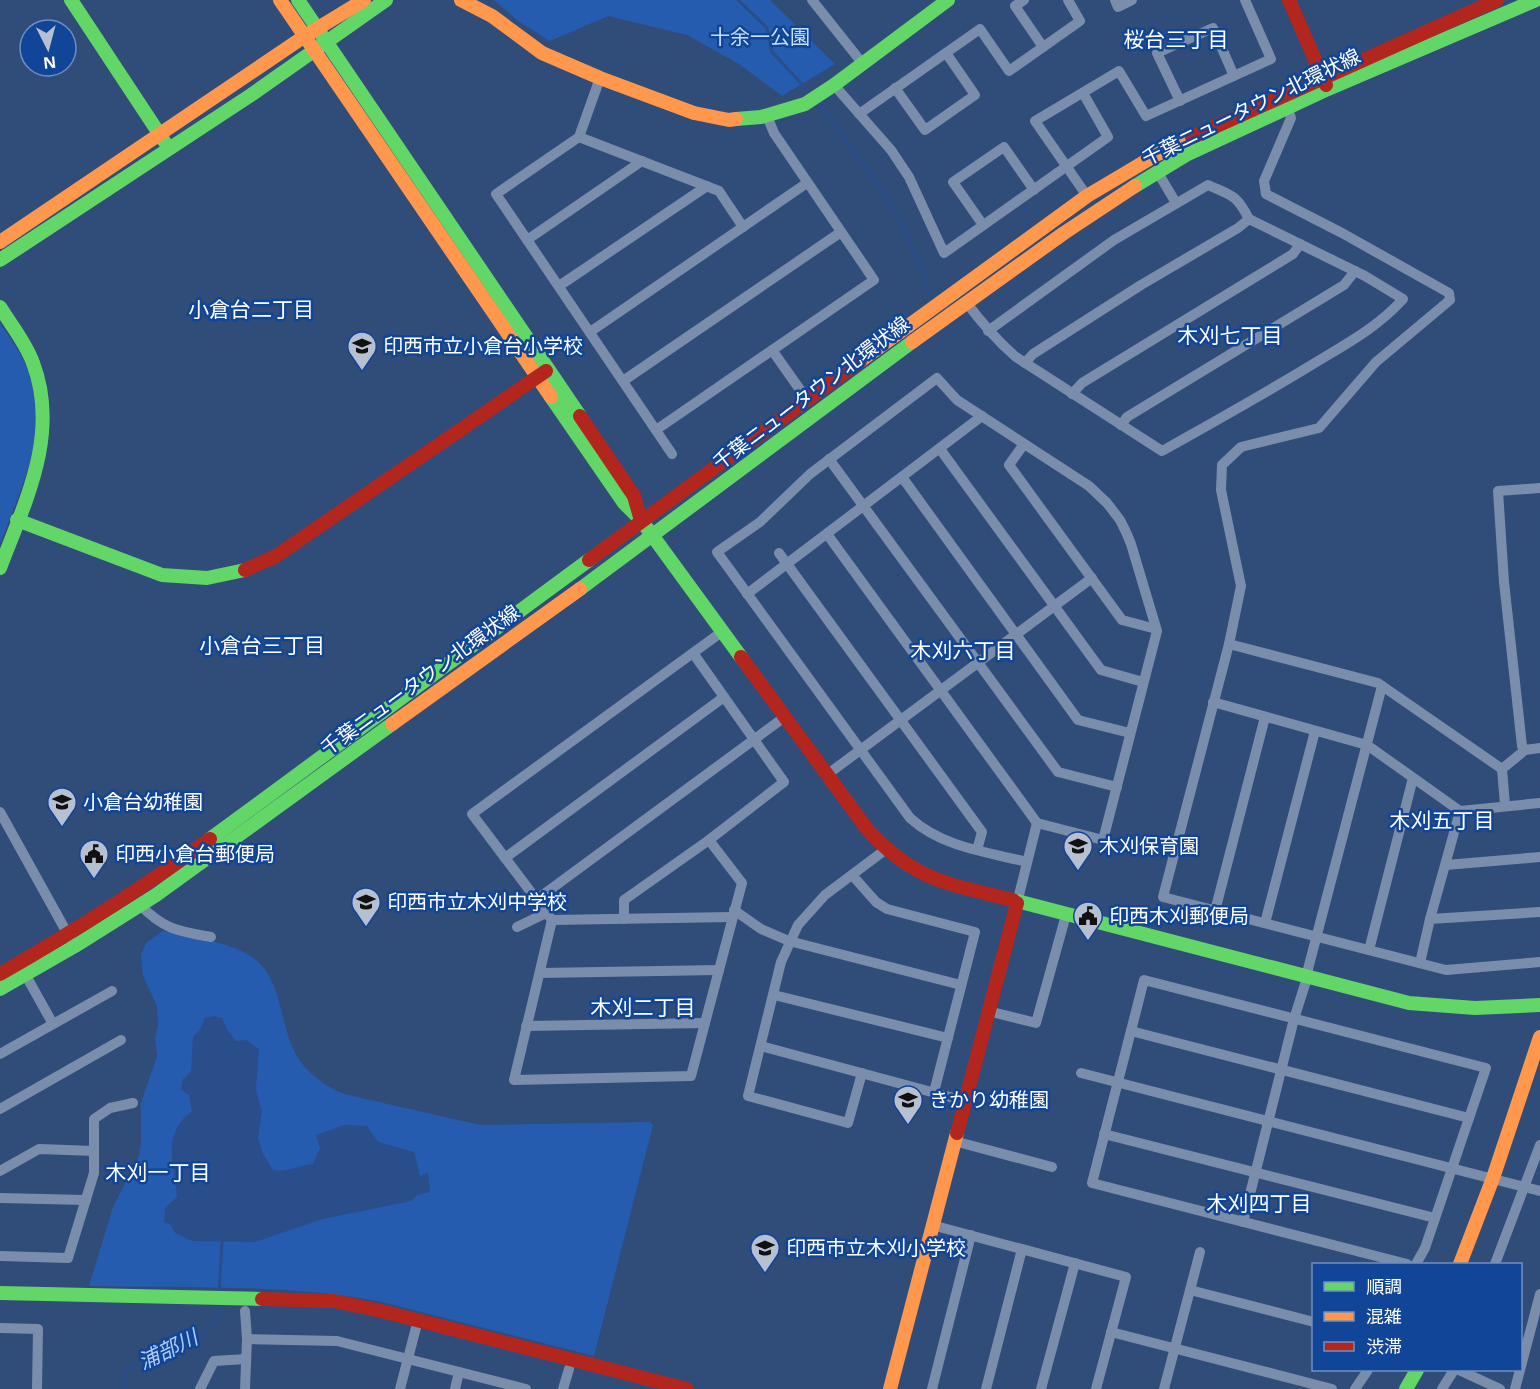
<svg xmlns="http://www.w3.org/2000/svg" width="1540" height="1389" font-family="'Open Sans','Noto Sans JP',sans-serif">
  <rect width="100%" height="100%" fill="#304c79"/>
  <g fill="#265caf">
    <polygon points="494,0 770,0 835,64 782,96 739,64 687,35 608,16 550,41 518,21"/>
    <path d="M0,323c9,14 20,28 26,43 26,64 -4,119 -26,178z"/>
    <path d="M163,931c27,6 59,9 84,23 40,22 29,75 54,108 11,15 26,25 43,32l136,31 170,-3 3,3 -59,231 -216,-55c-93,-17 -194,-13 -289,-15l24,-79 26,-51 2,-13v-40l16,-47 -2,-19 3,-11 -1,-20 -14,-30 -2,-21 5,-12z"/>
  </g>
  <path fill="#294e8a" d="M214,1016l8,2 5,11 9,12 10,-1 13,9 -3,40 6,23 -4,26 5,16 10,16c15,3 25,-5 40,-6l7,-16 -4,-13 28,-10 23,1 11,16 36,10 6,24 8,-3 2,19 -13,3 -6,6 -88,18 -68,23 -63,-1 -17,-8 -4,-8 -7,-3 1,-14 12,-11c-2,-33 -17,-62 15,-86l-3,-16 -8,-5 2,-11 8,-8 2,-35 6,-5 6,-13z"/>
  <g fill="none" stroke-linecap="round" stroke-linejoin="round">
    <g stroke="#294e8a" stroke-width="3">
      <polyline points="738,0 767,28 772,52 812,95"/>
      <polyline points="818,102 891,203 913,248 934,300"/>
      <polyline points="219,1293 222,1241"/>
      <polyline points="124,1389 127,1369 202,1336 218,1318 219,1302"/>
    </g>
    <g stroke="#7a8dab" stroke-width="10">
      <polyline points="812,0 863,64"/>
      <polyline points="1024,0 1015,6 1043,47"/>
      <polyline points="1115,0 1118,7 1132,0"/>
      <polyline points="600,78 579,137 496,194 672,454"/>
      <polyline points="834,85 891,150 909,177 944,253 1108,137 1083,93"/>
      <polyline points="895,88 925,130 975,95 946,53"/>
      <polyline points="1180,101 1157,53 1213,28 1234,76"/>
      <polyline points="1288,109 1291,118 1264,181 1266,194 1342,233 1449,293 1450,300 1376,362 1319,428 1241,447 1222,465 1221,490 1241,586 1229,644 1163,897 1446,970 1540,962"/>
      <polyline points="859,114 980,29 1009,71 1080,21 1068,0"/>
      <polyline points="579,137 719,191 743,227"/>
      <polyline points="1157,171 1176,203"/>
      <polyline points="1087,196 1035,121 1119,71 1146,116 1271,59 1245,0"/>
      <polyline points="983,225 953,182 1004,147 1034,190"/>
      <polyline points="527,240 642,161"/>
      <polyline points="559,286 707,186"/>
      <path d="M966,302c15,20 30,38 50,55l146,94c52,-29 104,-58 156,-90 30,-18 61,-35 85,-62l-38,-23 -116,-57c-13,-25 -17,-23 -41,-34l-94,55 -126,91"/>
      <polyline points="590,332 807,183"/>
      <polyline points="772,350 808,401"/>
      <polyline points="1025,363 1033,354 1141,285 1238,228 1249,219"/>
      <polyline points="623,381 841,232"/>
      <polyline points="1072,394 1082,383 1293,254 1300,244"/>
      <polyline points="1121,425 1127,417 1344,285 1355,271"/>
      <polyline points="656,430 874,280 774,133 767,116"/>
      <polyline points="1024,444 1009,465 1122,620 1156,629"/>
      <polyline points="940,449 1101,670 1143,682"/>
      <polyline points="829,459 1058,772 1117,787"/>
      <polyline points="902,477 1078,720 1130,733"/>
      <polyline points="1540,488 1498,491 1504,582 1522,746 1525,750 1540,748"/>
      <path d="M827,534l210,289 66,17 54,-209 -26,-87 -5,-12 -6,-12 -13,-17 -18,-17 -132,-86 -20,-22 -127,96 -50,48 -43,30 193,266c32,29 76,34 117,44"/>
      <polyline points="779,553 982,832 977,850"/>
      <polyline points="747,594 982,416"/>
      <polyline points="723,631 472,814 552,920 732,917"/>
      <polyline points="1229,644 1378,683 1502,769 1525,750"/>
      <polyline points="1213,702 1367,745 1460,811 1540,803"/>
      <polyline points="1502,769 1505,805"/>
      <polyline points="828,774 1092,578"/>
      <polyline points="0,812 71,940"/>
      <polyline points="505,858 724,697"/>
      <polyline points="1446,865 1540,857"/>
      <polyline points="852,875 876,902 887,909 975,932 934,1092"/>
      <polyline points="536,900 786,716"/>
      <polyline points="1017,903 1037,823"/>
      <path d="M140,905c25,25 38,26 71,32"/>
      <polyline points="734,910 761,929 789,941 961,985"/>
      <polyline points="1215,911 1265,717"/>
      <polyline points="624,919 624,900 709,840 784,782 693,653"/>
      <polyline points="1430,919 1460,811"/>
      <polyline points="552,920 514,1080 691,1076 742,883 709,840"/>
      <polyline points="1265,923 1315,731"/>
      <polyline points="517,927 546,913"/>
      <polyline points="1369,950 1413,778"/>
      <polyline points="1420,963 1430,919 1540,912"/>
      <polyline points="540,973 719,970"/>
      <polyline points="25,974 53,1024"/>
      <polyline points="774,995 948,1038"/>
      <polyline points="988,1011 1036,1023 1066,915"/>
      <polyline points="526,1026 705,1023"/>
      <polyline points="1131,1031 1469,1118"/>
      <polyline points="761,1046 965,1101"/>
      <polyline points="0,1054 112,991"/>
      <polyline points="862,1073 848,1123 748,1096 781,962 798,925 825,895 885,850"/>
      <polyline points="1081,1073 1540,1191"/>
      <polyline points="0,1109 121,1040"/>
      <polyline points="1104,1134 1435,1218"/>
      <polyline points="954,1141 1052,1167"/>
      <polyline points="0,1171 39,1149 94,1151"/>
      <polyline points="0,1198 86,1200"/>
      <polyline points="1243,1222 1294,1019 1307,978 1308,969 1382,686"/>
      <polyline points="932,1225 1126,1277 1096,1389"/>
      <polyline points="0,1256 68,1258 94,1173 94,1119 110,1108 133,1103"/>
      <polyline points="1407,1264 1092,1183 1144,980 1486,1068 1425,1248 1416,1264"/>
      <polyline points="1495,1264 1540,1145"/>
      <polyline points="1190,1290 1314,1322"/>
      <polyline points="245,1311 247,1339 245,1389"/>
      <polyline points="0,1328 38,1329 37,1389"/>
      <polyline points="1111,1332 1332,1389"/>
      <polyline points="247,1339 337,1341 526,1389"/>
      <polyline points="1459,1370 1500,1389"/>
      <polyline points="200,1389 214,1361 246,1359"/>
      <polyline points="400,1389 418,1320"/>
      <polyline points="455,1389 459,1372"/>
      <polyline points="563,1389 569,1369"/>
      <polyline points="932,1389 971,1235"/>
      <polyline points="986,1389 1022,1249"/>
      <polyline points="1041,1389 1075,1263"/>
      <polyline points="1164,1389 1200,1252"/>
      <polyline points="1355,1389 1368,1370"/>
      <polyline points="1442,1389 1454,1370"/>
      <polyline points="1515,1389 1540,1294"/>
    </g>
    <g stroke="#63d668" stroke-width="14">
      <polyline points="71,0 164,141"/>
      <polyline points="298,0 580,416"/>
      <polyline points="736,119 761,117 805,104 834,85 948,0"/>
      <polyline points="1135,186 1186,155 1328,89 1536,0"/>
      <polyline points="0,260 251,95 386,0"/>
      <path d="M0,307c11,18 26,36 33,56 27,71 -8,139 -33,205"/>
      <polyline points="551,397 624,503 641,520 741,657"/>
      <polyline points="17,520 162,575 207,578 245,570"/>
      <polyline points="580,589 912,342"/>
      <polyline points="210,839 589,560"/>
      <polyline points="1013,900 1409,1003 1475,1008 1540,1005"/>
      <polyline points="0,989 75,946 156,895 392,724"/>
      <polyline points="0,1293 262,1299"/>
      <polyline points="1406,1389 1417,1370"/>
    </g>
    <g stroke="#ff974d" stroke-width="14">
      <polyline points="280,0 551,397"/>
      <polyline points="461,0 492,16 542,53 600,78 694,113 729,120 736,119"/>
      <polyline points="0,242 305,36 364,0"/>
      <polyline points="912,342 1064,233 1135,186"/>
      <polyline points="860,361 1087,196 1156,155 1192,137"/>
      <polyline points="392,724 580,589"/>
      <polyline points="1460,1264 1493,1178 1540,1037"/>
      <polyline points="890,1389 957,1133"/>
    </g>
    <g stroke="#b3261e" stroke-width="14">
      <polyline points="1289,0 1326,85"/>
      <polyline points="1192,137 1497,0"/>
      <polyline points="580,416 634,496 640,517"/>
      <polyline points="589,560 860,361"/>
      <polyline points="245,570 276,556 546,371"/>
      <path d="M741,657l126,172c47,52 82,55 146,71"/>
      <path d="M0,974c73,-42 143,-86 210,-135"/>
      <polyline points="957,1133 1017,903"/>
      <polyline points="262,1299 334,1301 381,1311 687,1389"/>
    </g>
  </g>
  <defs>
    <g id="school-pin" transform="scale(1.5)"><path d="M0 17L-7.5 6A9.5 9.5 0 1 1 7.5 6Z" fill="#b7c0d0" stroke="#114598"/><path d="M0-5L7-2L0 1L-7-2ZM-4 1L0 2.5L4 1V4Q0 6-4 4Z" fill="#111"/></g>
    <g id="civic-pin" transform="scale(1.5)"><path d="M0 17L-7.5 6A9.5 9.5 0 1 1 7.5 6Z" fill="#b7c0d0" stroke="#114598"/><path d="M-.6-6.5H3V-4.5H.6V-3L4-1V1h2V6H-6V1h2V-1L-.6-3ZM-1.2 2.5V6h2.4V2.5Z" fill="#111"/></g>
  </defs>
  <g fill-rule="evenodd">
    <use href="#school-pin" x="362" y="346"/>
    <use href="#school-pin" x="62" y="802"/>
    <use href="#school-pin" x="1078" y="846"/>
    <use href="#civic-pin" x="94" y="854"/>
    <use href="#school-pin" x="366" y="902"/>
    <use href="#civic-pin" x="1088" y="916"/>
    <use href="#school-pin" x="908" y="1100"/>
    <use href="#school-pin" x="765" y="1248"/>
  </g>
  <g text-anchor="middle" stroke-width="5" stroke-linejoin="round" paint-order="stroke">
    <g font-size="20" fill="#cbdffe" stroke="#114598">
      <text x="760" y="44">十余一公園</text>
    </g>
    <g font-size="20" fill="#fff" stroke="#114598">
      <text transform="translate(1251 107) rotate(-26)" y="7">千葉ニュータウン北環状線</text>
      <text transform="translate(811 393) rotate(-37)" y="7">千葉ニュータウン北環状線</text>
      <text transform="translate(420 680) rotate(-36)" y="7">千葉ニュータウン北環状線</text>
    </g>
    <g font-size="20" fill="#fff" stroke="#114598" text-anchor="start">
      <text x="383" y="353">印西市立小倉台小学校</text>
      <text x="83" y="809">小倉台幼稚園</text>
      <text x="1099" y="853">木刈保育園</text>
      <text x="115" y="861">印西小倉台郵便局</text>
      <text x="387" y="909">印西市立木刈中学校</text>
      <text x="1109" y="923">印西木刈郵便局</text>
      <text x="929" y="1107">きかり幼稚園</text>
      <text x="786" y="1255">印西市立木刈小学校</text>
    </g>
    <g font-size="21" fill="#fff" stroke="#114598">
      <text x="1176" y="47">桜台三丁目</text>
      <text x="251" y="317">小倉台二丁目</text>
      <text x="1230" y="343">木刈七丁目</text>
      <text x="262" y="653">小倉台三丁目</text>
      <text x="963" y="658">木刈六丁目</text>
      <text x="1442" y="828">木刈五丁目</text>
      <text x="643" y="1015">木刈二丁目</text>
      <text x="158" y="1180">木刈一丁目</text>
      <text x="1259" y="1211">木刈四丁目</text>
    </g>
    <g font-size="21" font-style="italic" fill="#afcdfa" stroke="#114598">
      <text transform="translate(168 1350) rotate(-26)" y="7">浦部川</text>
    </g>
  </g>
  <rect x="1312" y="1263" width="210" height="108" fill="#114598" stroke="#708fc1" stroke-width="1.5"/>
  <rect x="1324" y="1282" width="30" height="9" fill="#63d668" stroke="#708fc1" stroke-width="1.5"/>
  <text x="1366" y="1293" font-size="18" fill="#ffffff">順調</text>
  <rect x="1324" y="1312" width="30" height="9" fill="#ff974d" stroke="#708fc1" stroke-width="1.5"/>
  <text x="1366" y="1323" font-size="18" fill="#ffffff">混雑</text>
  <rect x="1324" y="1342" width="30" height="9" fill="#b3261e" stroke="#708fc1" stroke-width="1.5"/>
  <text x="1366" y="1353" font-size="18" fill="#ffffff">渋滞</text>
  <g transform="translate(48 48) rotate(174)"><circle r="28" fill="#114598" stroke="#708fc1" stroke-width="1.5"/>
  <path d="M0-4.5L10 22L0 15L-10 22Z" fill="#b7c0d0"/>
  <text y="-9" font-size="16" font-weight="bold" text-anchor="middle" fill="#ffffff">N</text>
  </g>
</svg>
